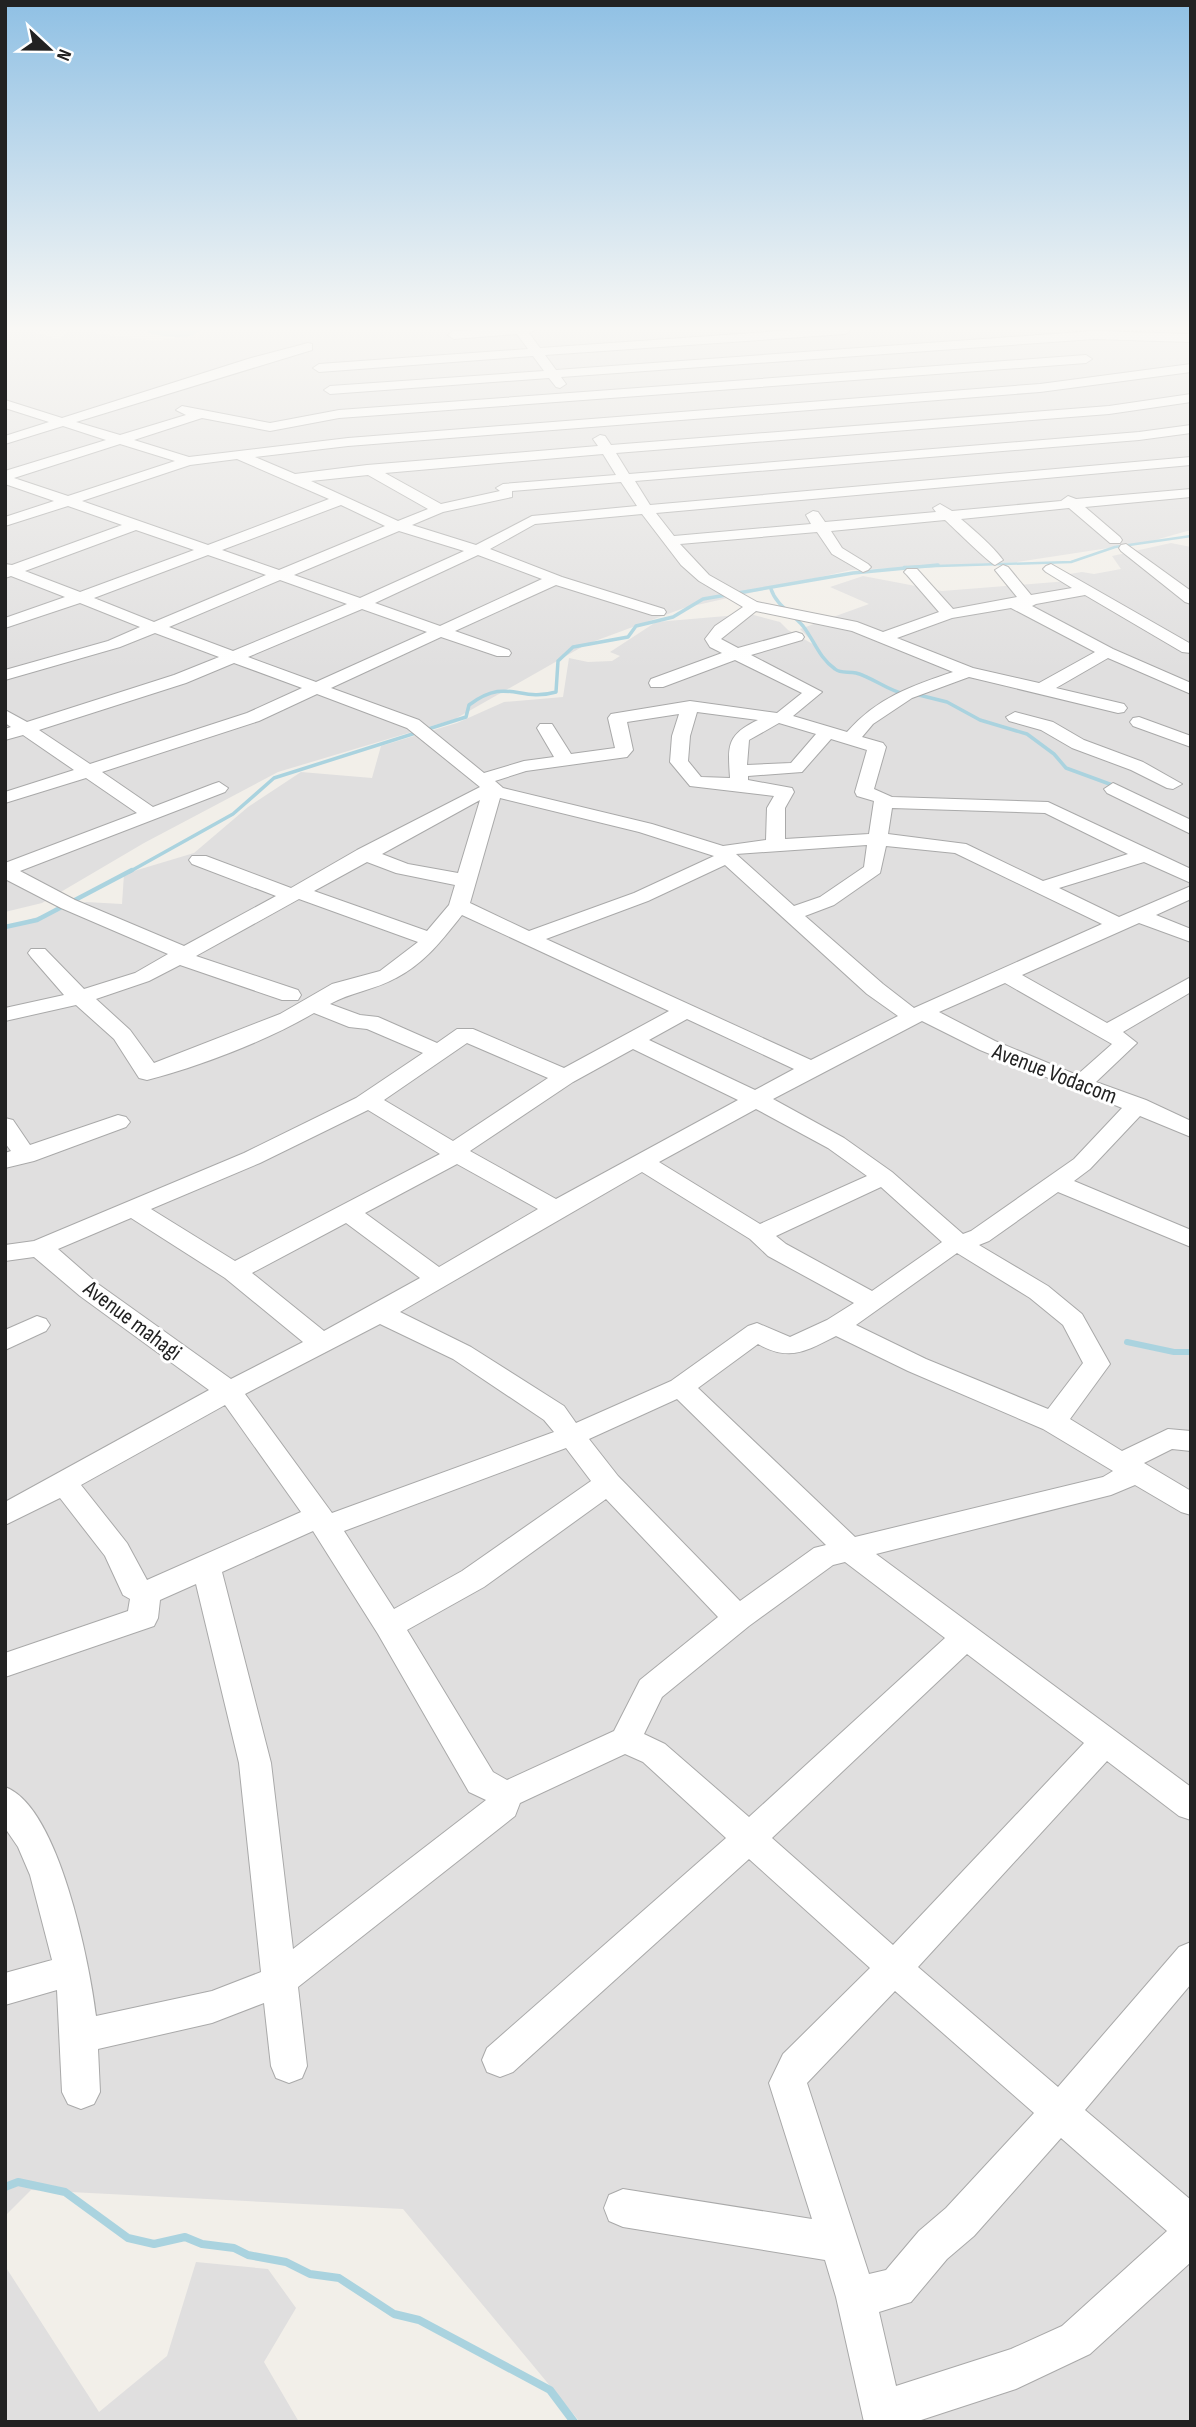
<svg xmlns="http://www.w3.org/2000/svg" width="1196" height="2427" font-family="'Sofia Sans Condensed',sans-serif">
  <rect width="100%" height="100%" fill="#f2efe9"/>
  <g fill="#e0dfdf">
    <polygon points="5,330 25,330 58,339 72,330 156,341 215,330 1191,330 1191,530 1148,542 1017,562 851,570 684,608 587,644 455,719 278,772 144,843 42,903 5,912"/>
    <polygon points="1171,543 1191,547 1191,2422 580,2422 403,2209 31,2190 5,2216 5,927 86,902 122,904 124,874 194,853 248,807 301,772 372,778 381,746 457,723 504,702 563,697 569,658 588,662 612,661 620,656 610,652 656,622 750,614 780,622 788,630 818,647 800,629 869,604 830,587 863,576 942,591 1068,581 1063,575 1082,572 1094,574 1121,569 1112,556"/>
    <polygon points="196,2262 268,2269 296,2308 264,2362 299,2422 5,2422 5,2266 99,2412 167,2356"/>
  </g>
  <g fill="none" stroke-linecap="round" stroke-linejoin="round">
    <polyline stroke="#aad3df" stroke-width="2.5" points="904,567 1071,562 1115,547 1191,536"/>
    <g stroke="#aad3df" stroke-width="3.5">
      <path d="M771,589c5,16 21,24 32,37 11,14 16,32 32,43 6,5 13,2 21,4 16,4 34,19 49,21"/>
      <polyline points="915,694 947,702 980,720 1027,734 1054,754 1066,768 1115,786"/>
      <path d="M129,872l104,-58 41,-36 192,-61 3,-12c39,-29 49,-2 87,-13l2,-31 15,-14 55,-10 8,-11 37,-9 30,-18 150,-26 85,-8"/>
    </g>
    <polyline stroke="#aad3df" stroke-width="4.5" points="5,927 37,920 132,870"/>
    <polyline stroke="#aad3df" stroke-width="6" points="1127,1342 1174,1352 1191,1352"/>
    <polyline stroke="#aad3df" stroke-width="8" points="5,2187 18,2182 65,2192 128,2238 154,2244 185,2237 202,2244 234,2248 248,2255 286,2262 310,2274 339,2278 394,2314 419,2320 550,2390 574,2422"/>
    <path fill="#aad3df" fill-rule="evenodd" d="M147,330h55c-13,11 -37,7 -53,3z"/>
    <g stroke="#a9a9a9" stroke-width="2">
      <g id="minor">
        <polygon points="475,330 534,330 529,333 540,348 795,330 851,330 845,334 545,355 556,370 1094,331 1191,334 1191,342 1094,339 561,377 566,384 560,388 556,387 549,378 330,394 324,390 330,386 544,371 533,356 319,372 313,368 319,364 528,349 517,334 454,339 448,335 454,331"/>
        <path d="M308,343l4,1v6l-236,72 44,13 66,-20 -10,-5 6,-4 88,17 69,-13 747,-55 6,4 -6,4 -747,55 -69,13 -68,-13 -68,22 55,17 159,-19 692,-54 151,-20v8l-151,20 -692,54 -93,11 40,17 72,-9 231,-19 -5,-7 7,-4 5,1 6,9 498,-39 82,-12v8l-82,12 -493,39 13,21 510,-42 52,-7v8l-52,7 -504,41 15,24 541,-48v8l-535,48 18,23 137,-12 -5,-9 7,-4 5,1 7,10 111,-10 -3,-4 7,-4 12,7 109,-10 7,-5 8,3 115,-10v8l-106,10 35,30 2,3 -2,3h-10l-41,-35 -108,11c15,13 30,25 42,41l-8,5c-6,-2 -41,-37 -50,-45l-114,11 11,17 26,16 3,3 -3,3 -5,2 -31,-18 -15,-22 -137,12 29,31 48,27 100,20 26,10 56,-20 -32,-37 -3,-3 3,-3h10l36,40 64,-12 -22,-27 8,-5 5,2 23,28 41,-7 -26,-16 -3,-3 3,-3 5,-2 140,80v9l-9,-1 -97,-57 -49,9 -4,2 81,43 78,34v11l-83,-36 -52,30 68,16 3,4 -3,4 -6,1 -149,-36 -57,21 -39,26 -11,13 21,6 3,4 -12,42 18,8 156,5 143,67v14l-47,-21 -85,26 60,29 72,-31v13l-35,16 35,14v13l-52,-19 -117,52 85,48 84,-46v15l-68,40 14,11 -41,39 50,18 45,21v16l-51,-21 -50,53 -16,12 117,49v17l-133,-55 -69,49 -10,4 69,41 34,28 28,50 -40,55 52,32 46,-22 23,2v20l-19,-2 -28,14 47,28v24l-10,-3 -46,-27 -24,10 -235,59 315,233v33l-12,-4 -72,-55 -189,206 140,120 121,-140 12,-5v42l-106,126 106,90v62l-101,92 -74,35 -101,33h-51l-28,-125 -11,-37 -202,-33 -14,-6 -5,-13 5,-13 14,-6 189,30 -43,-136 14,-29 87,-86 -121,-109 -236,213 -13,5 -13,-5 -5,-12 5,-12 239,-210 -83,-76 -18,-8 -105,49 -5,13 -217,171 9,79 -5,12 -13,5 -13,-5 -5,-12 -7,-63 -52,20 -114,26 2,43 -6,12 -13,5 -13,-5 -6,-12 -5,-102 -52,15v-32l47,-13 -22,-85 -12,-28 -13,-19v-41c54,19 85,178 91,229l116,-25 49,-19 -22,-209 -43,-179 -36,16 -2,18 -4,8 -149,51v-24l123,-42 2,-12 -7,-4 -18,-39 -45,-58 -55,27v-23l204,-112 -129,-94 -46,-39 -29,4v-16l29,-4 210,-88 112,-55 67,-45 -56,-24 -18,-2 -35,-14c-48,28 -113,53 -167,67l-8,-2 -25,-39 -38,-34 -71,16v-13l59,-13 -33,-38 -3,-4 3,-4h14l39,40 51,-16 33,-19 -107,-46 -56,-29v-16l132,-50 -51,-35 -81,25v-11l69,-22 -51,-35 -18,5v-11l6,-2 -6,-4v-13l22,12 147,-47 45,-18 -64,-24 -35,14 -115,33v-10l103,-29 32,-14 -60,-24 -75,25v-10l60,-21 -54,-21 -6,2v-14l7,1 110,-40 -54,-19 -63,20v-9l49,-16 -49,-17v-13l101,-31 -43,-14 -58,18v-8l44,-14 -44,-14v-8l57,18 189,-60zM120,444l55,17 -107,35 -54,-18zM603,454l13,21 -113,9 -7,4 4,3 -59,13 -56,-31zM237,459l92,40 -121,46 -126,-44 108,-36zM368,475l60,34 -30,12 -87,-40zM621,482l16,24 -105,10 -56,29 -64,-20 31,-13 69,-15v-6zM341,505l44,21 -106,44 -57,-20zM642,514l39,51 18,16 44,26 -28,19 -10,13 5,8 12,6 -71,26 -2,4 2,4h12l72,-27 67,33 -25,20 -87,-12 -79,13 -3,4 7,30 -44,6 -19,-30h-12l-3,4 17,29 -30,4 -40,12 -65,-53 -88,-32 110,-51 56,19h12l2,-3 -2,-3 -54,-19 101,-46 96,30h12l2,-3 -2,-3 -102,-32 -72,-28 45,-25zM136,530l58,20 -114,42 -55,-21zM399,531l65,20 -104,47 -66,-23zM208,555l58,20 -112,47 -60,-24zM478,555l64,24 -102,47 -65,-23zM280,580l67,24 -114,47 -64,-24zM1011,608l84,44 -56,31 -66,-15 -76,-30 55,-20zM362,609l65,23 -111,50 -68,-25zM756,611l96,20 101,41c-42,14 -76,26 -106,60l-54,-16 29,-24 -71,-37 51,-15 2,-3 -2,-3 -6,-2 -58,16 -17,-9zM234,663l68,25 -55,25 -157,51 -51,-34 147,-47zM317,694l90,34 73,59 -123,63 -66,38 -85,-32h-14l-3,4 3,4 84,32 -92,50 -109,-46 -55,-29 205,-79 3,-4 -9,-6 -6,2 -60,23 -51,-35 157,-51zM697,712l61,8c-32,15 -30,26 -28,58l-29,-1 -13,-16 2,-25zM679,714l-7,22 -2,26 20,24 84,10 -7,12 -1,32 -43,6 -71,-22 -149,-36 -8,-7 31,-10 101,-14 6,-7 -6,-28zM779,723l37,11 -25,29 -44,2 2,-25zM831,739l36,11 -12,42 2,4 17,5 -5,33 -84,5v-31l9,-16 -2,-4 -44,-8v-4l54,-4zM500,798l139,34 75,24 -80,37 -105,38 -59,-28zM480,800l-22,73 -50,-9 -26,-10zM892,808l153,5 83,41 -85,27 -77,-37 -78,-10zM867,845l-3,22 -44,30 -26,9 -58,-52zM886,846l69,7 147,71 -188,84 -31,-24 -78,-68 29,-11 46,-32zM367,862l29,11 59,12 -6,20 -22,26 -113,-40zM725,865l142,129 31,22 -87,44 -265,-121 102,-38zM299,899l119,43 -38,29 -48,13 -52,30 -126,49 -24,-33 -34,-31 53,-18 31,-16 102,35h16l3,-5 -3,-5 -102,-34zM462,915l207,96 -105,57 -91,-39h-16l-20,14 -59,-26 -18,-2 -30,-11c21,-12 45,-14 66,-26 29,-15 46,-38 66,-63zM1005,983l107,61 -35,31 -82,-34 -56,-29zM687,1019l107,50 -39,21 -106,-50zM922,1021l58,29 142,58 -48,51 -103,72 -8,3 -71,-62 -48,-34 -71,-39zM467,1043l81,35 -95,63 -69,-41zM633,1049l105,51 -182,99 -86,-48 103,-69zM756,1109l72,39 39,28 -107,48 -101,-62zM368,1110l72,44 -205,107 -84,-52 109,-46zM457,1164l81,45 -99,58 -74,-54zM642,1172l108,67 18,17 86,47 -27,17 -37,17 -33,-14 -9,3 -77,55 -95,42 -12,-17 -93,-59 -71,-35zM881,1187l61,55 -70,49 -86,-47 -10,-8zM131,1218l94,60 78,64 -72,37 -133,-95 -40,-35zM346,1223l74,55 -96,53 -72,-58zM957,1253l73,45 33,27 20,38 -35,46 -122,-50 -70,-34zM380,1324l73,35 91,61 10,12 -222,81 -87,-119zM836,1336l72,35 135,58 70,42 -10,6 -248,60 -157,-149 60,-44c32,18 48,7 78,-8zM677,1399l149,146 -12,3 -74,53 -122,-125 -29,-37zM225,1405l76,107 -154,68 -20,-37 -46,-58zM566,1448l25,33 -129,90 -68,38 -50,-78zM606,1499l112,118 -78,63 -26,51 -107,49 -14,-8 -86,-142 77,-43zM313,1531l65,103 91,158 17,8 -193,149 -22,-186 -49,-191zM845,1562l100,76 -196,179 -84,-73 -21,-10 18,-37 87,-71 84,-61zM967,1654l117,89 -191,202 -121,-107zM895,1991l139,122 -88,95 -27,23 -33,39 -17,4 -62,-191zM1061,2138l106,93 -105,95 -51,23 -115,37 -17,-74 32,-10 36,-43 27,-23z"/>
        <polygon points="1126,544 1191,591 1191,604 1185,602 1121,551 1119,548 1121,545"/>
        <polygon points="1015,712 1053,722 1084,740 1143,762 1182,784 1173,789 1167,788 1131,770 1072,748 1041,730 1009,721 1006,717"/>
        <polygon points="1139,717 1191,736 1191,747 1133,726 1130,722 1133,718"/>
        <polygon points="1113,783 1191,820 1191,834 1107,793 1104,789"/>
        <polygon points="118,1115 126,1117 130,1122 126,1127 34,1161 5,1168 5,1153 11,1151 5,1143 5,1118 13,1120 30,1145"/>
        <polygon points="37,1316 46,1319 50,1325 46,1331 5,1350 5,1330"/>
      </g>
    </g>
    <use href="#minor" fill="#fff" fill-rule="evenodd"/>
  </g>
  <linearGradient id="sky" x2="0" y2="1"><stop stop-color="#8fc0e4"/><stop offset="0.49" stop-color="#f9f8f5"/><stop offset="1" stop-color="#f9f8f5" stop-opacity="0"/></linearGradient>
  <rect width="1196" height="670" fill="url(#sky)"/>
  <g text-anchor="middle" stroke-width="6" stroke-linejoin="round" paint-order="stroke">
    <g font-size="23" fill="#222" stroke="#fff">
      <text transform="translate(1055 1073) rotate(21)" y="8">Avenue Vodacom</text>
      <text transform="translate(133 1320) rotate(37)" y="8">Avenue mahagi</text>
    </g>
  </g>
  <rect width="1196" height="2427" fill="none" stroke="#222222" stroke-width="14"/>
  <g transform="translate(49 49) rotate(112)" stroke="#ffffff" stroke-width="5" paint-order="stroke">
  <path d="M0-5L12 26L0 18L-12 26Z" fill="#222222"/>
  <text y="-10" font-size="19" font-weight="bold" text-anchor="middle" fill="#222222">N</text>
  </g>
</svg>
